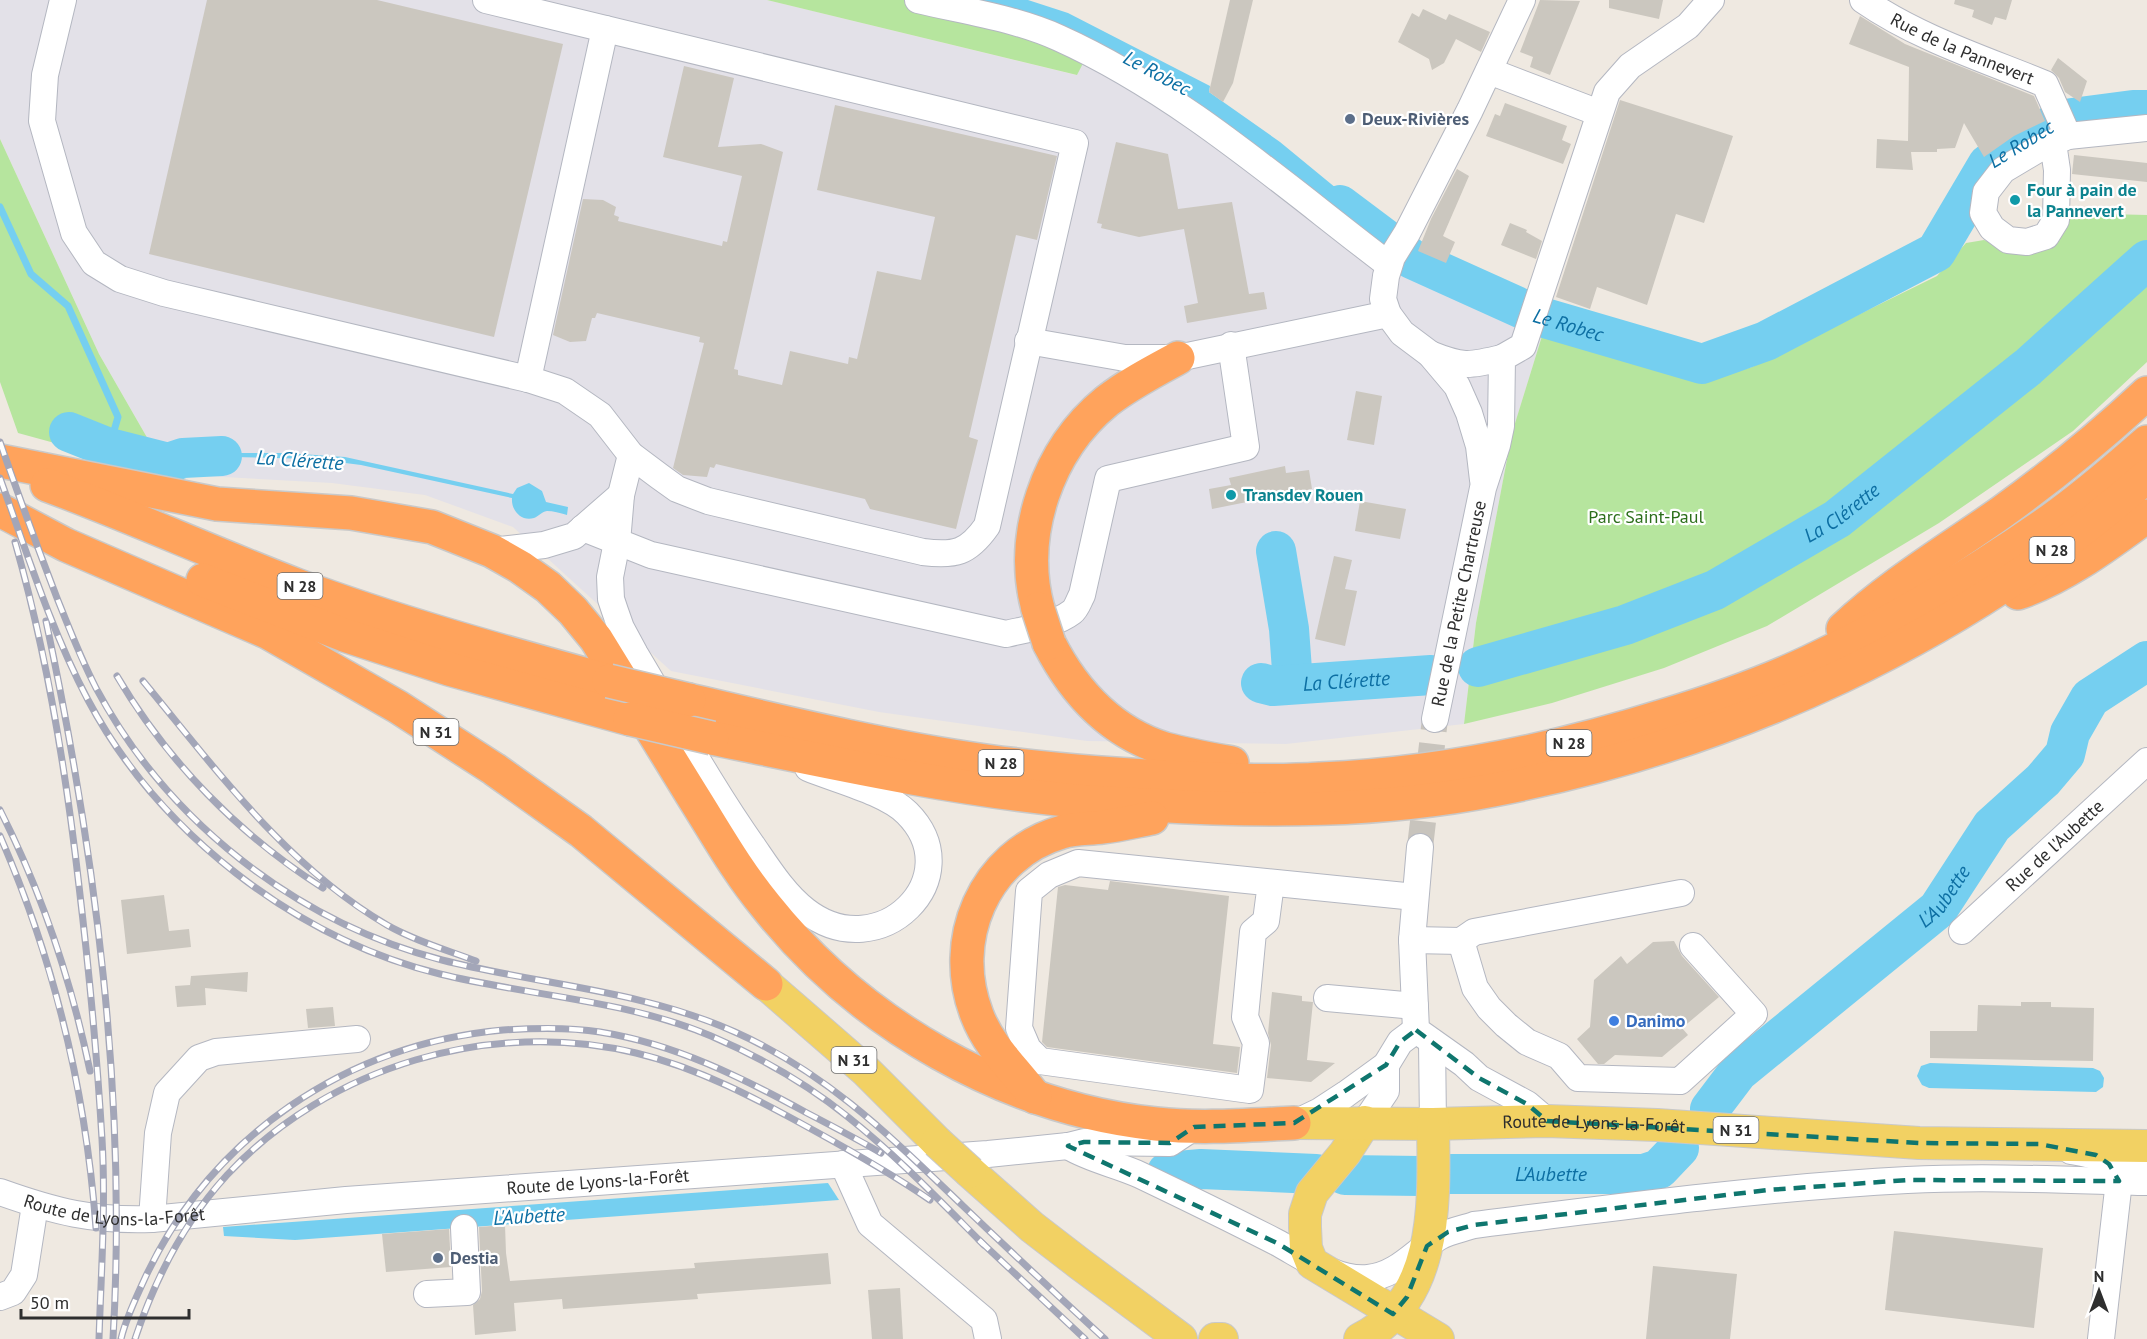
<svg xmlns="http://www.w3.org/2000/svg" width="2147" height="1339" font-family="'PT Sans',sans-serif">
  <rect width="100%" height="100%" fill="#efe9e1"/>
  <polygon fill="#e3e1e8" points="0,0 767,0 1076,75 1094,42 1206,110 1230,127 1380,246 1542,336 1512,433 1476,623 1464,724 1286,744 1087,741 879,712 671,671 513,527 425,495 332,483 168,474 99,354 0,139"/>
  <g fill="#b6e59e">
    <polygon points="767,0 965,0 1094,42 1077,75"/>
    <polygon points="0,139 99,354 168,474 18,433 0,382"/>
    <polygon points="2066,213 2147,215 2147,362 2073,431 1939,523 1767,626 1664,668 1552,703 1464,724 1476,623 1512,433 1542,336 1613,353 1702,382 1752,367 1937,276 1966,243 1984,240 2011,251"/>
  </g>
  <g fill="#75cff0">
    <polygon points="965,0 1028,0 1068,13 1210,86 1209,92 1280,142 1387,230 1380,246 1230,127 1200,106"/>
    <path d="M229,453h57l59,4 168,37 4,-6 12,-5 13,8 4,11 22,5 -1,8c-7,-2 -14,-4 -20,-4 -6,1 -8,5 -13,7 -13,4 -23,-8 -22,-20l-151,-33 -47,-6 -80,-2 -51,4 -12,6 -6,-8 38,-5z"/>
    <polygon points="1930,1063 2093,1068 2100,1071 2104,1078 2103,1087 2096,1092 1929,1088 1922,1085 1917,1076 1921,1066"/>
    <polygon points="828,1183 839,1200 295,1240 224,1236 223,1227"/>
  </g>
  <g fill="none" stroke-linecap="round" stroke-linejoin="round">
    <polyline stroke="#75cff0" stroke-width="7" points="0,207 31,274 68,306 118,417 109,448"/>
    <g stroke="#75cff0" stroke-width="40">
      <path id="s1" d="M1340,205l72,54 126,57 164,48 64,-23 170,-89 52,-88 67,-41 17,-5 61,-8h14"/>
      <polyline points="69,432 109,448 168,463 183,458 222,456"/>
      <polyline points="1276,551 1289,629 1293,684"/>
      <path id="s2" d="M1478,667l147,-42 90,-35 122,-71 191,-152 119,-107"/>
      <path id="s3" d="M1261,683l12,3 158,-11"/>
      <path id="s4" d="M1710,1109l28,-37 200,-163 54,-83 51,-46 22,-26 5,-21 20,-35 57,-37"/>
      <polyline points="1167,1172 1201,1169 1316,1174"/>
      <path id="s5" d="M1451,1174h193l15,-5 20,-21"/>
      <polyline points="1345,1175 1420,1176"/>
    </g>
  </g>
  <g fill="#cbc7bf">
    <polygon points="207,0 377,0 563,44 494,337 149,254"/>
    <polygon points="1230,0 1253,0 1233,83 1223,102 1209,92"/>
    <polygon points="1540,0 1580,1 1550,75 1530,67 1533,57 1520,52"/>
    <polygon points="1609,0 1663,0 1659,19 1609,8"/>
    <polygon points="1955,0 2012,0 2006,20 1995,17 1992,25 1972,17 1974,10 1954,4"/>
    <polygon points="1423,9 1446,20 1449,14 1490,32 1481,52 1456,39 1444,63 1432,70 1429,59 1398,42 1412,13 1419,17"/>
    <polygon points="1860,16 1905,44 2034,96 2045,121 2014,136 1984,157 1964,123 1955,148 1937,149 1937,152 1911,152 1913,170 1876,168 1877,139 1908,141 1909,67 1849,44"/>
    <polygon points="2058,58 2087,81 2080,102 2065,92 2059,78 2051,70"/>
    <polygon points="684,66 734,78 718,147 761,144 783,152 734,369 738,370 738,375 782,385 790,351 848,364 849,357 857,359 877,271 921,280 935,217 817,190 835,105 1057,156 1037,240 1016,235 969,437 978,440 956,529 870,509 865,499 716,464 714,468 710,467 707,477 683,475 673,468 704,343 699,342 700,337 597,313 595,318 592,318 586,341 570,342 553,335 583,199 603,200 616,207 614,215 619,217 618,221 722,246 723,241 727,242 742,176 663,157"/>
    <polygon points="1620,100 1733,136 1704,223 1676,214 1647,305 1597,287 1590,309 1556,297"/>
    <polygon points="1505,103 1567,126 1562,140 1571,144 1563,164 1486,136 1495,114 1500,116"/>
    <polygon points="1116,142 1168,154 1178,209 1232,202 1249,294 1264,292 1267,309 1187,323 1184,306 1198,303 1184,229 1139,237 1101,228 1102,224 1097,223"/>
    <polygon points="2074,155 2147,163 2147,182 2072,174"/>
    <polygon points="1457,169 1469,176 1443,236 1455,242 1446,263 1418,251 1431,219"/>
    <polygon points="1510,223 1527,230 1526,232 1542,241 1536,259 1501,245"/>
    <polygon points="1356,391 1382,396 1374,445 1347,440"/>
    <polygon points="1285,466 1286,473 1309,470 1312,489 1212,509 1209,489 1231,485 1229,478"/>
    <polygon points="1360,501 1406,509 1400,539 1355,531"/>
    <polygon points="1334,556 1352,560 1345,589 1357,591 1345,646 1315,639"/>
    <polygon points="1110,881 1229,896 1213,1044 1240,1047 1237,1073 1047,1047 1042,1042 1058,887 1065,885 1108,890"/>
    <polygon points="164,895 169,931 189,929 191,947 127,954 121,900"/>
    <polygon points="1674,941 1682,956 1719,997 1682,1028 1688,1035 1662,1057 1615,1055 1604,1064 1598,1064 1577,1039 1590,1027 1594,980 1621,956 1627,964 1653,942"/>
    <polygon points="248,972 247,992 205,988 206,1005 177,1007 175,986 190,985 191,976"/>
    <polygon points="1272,992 1302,996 1302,1001 1313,1002 1307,1060 1335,1063 1311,1082 1267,1078 1271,1045 1268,1033"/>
    <polygon points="2021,1002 2051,1002 2051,1007 2094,1008 2093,1061 1930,1058 1930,1031 1977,1031 1978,1005 2021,1006"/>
    <polygon points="333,1007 335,1026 308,1028 306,1009"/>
    <polygon points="505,1225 506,1253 510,1281 695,1268 694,1263 828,1253 831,1284 697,1294 698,1299 563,1309 562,1299 514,1303 516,1331 475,1335 473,1305 480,1299 482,1291 479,1227"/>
    <polygon points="449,1229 451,1267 386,1272 382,1234"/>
    <polygon points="1894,1231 2043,1248 2034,1328 1885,1310"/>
    <polygon points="1653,1266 1737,1274 1730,1339 1646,1339"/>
    <polygon points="900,1288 903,1339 872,1339 868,1290"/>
  </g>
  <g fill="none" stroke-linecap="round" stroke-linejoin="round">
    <polyline stroke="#c8c4bd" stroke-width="26" stroke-dasharray="26 13" stroke-linecap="butt" points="1420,847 1435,719"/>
    <g stroke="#b4b7c1" stroke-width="28">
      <g id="minor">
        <path d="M63,0l-18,75 -3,46 32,112 20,30 26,16 44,14 364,86 37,12 35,24 31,40 28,21 18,13 31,12 215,51c32,4 45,1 64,-26l88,-383 -589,-143"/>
        <path d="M918,0c46,11 97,18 141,38 120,54 226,148 330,227"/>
        <path id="s6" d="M1863,0c55,38 121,59 182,84l23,52"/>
        <polyline points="1489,71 1599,113"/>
        <polyline points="2053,143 2057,170 2056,220 2046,236 2027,242 2008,240 1992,228 1983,213 1986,192 2003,170 2040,148 2068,136 2147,128"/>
        <polyline points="1028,341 1125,358 1178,358 1388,314"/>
        <path d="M1430,354c32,13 39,12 72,4"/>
        <polyline points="528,379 605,29"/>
        <path d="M631,455l-10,40 -4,47 -7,35 1,22 4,12 6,17 14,26c39,65 75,132 119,194 15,22 31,47 52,63 74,57 165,-34 101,-98 -21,-21 -70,-33 -99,-45"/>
        <polyline points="1483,480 1479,446 1469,413 1457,386 1430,354 1402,333 1388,314 1383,299 1386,276 1392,257 1407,233 1470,110 1522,0"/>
        <path d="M583,528l68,27 355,79c21,-5 49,-9 66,-22 5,-4 7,-12 10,-17l26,-116 138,-32 -15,-102"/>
        <polyline points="492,551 544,545 574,536 621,495"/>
        <path id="s7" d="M1435,719l48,-231 14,-43 4,-19 1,-68 21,-12 84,-254 23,-26 58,-40 23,-26"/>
        <polyline points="1420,847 1412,940 1416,1030 1464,1064 1479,1078 1527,1104 1547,1121"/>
        <polyline points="1271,883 1266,921 1253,932 1245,1017 1256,1043 1250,1090 1040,1061 1028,1049 1019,1028 1029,891 1049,875 1078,863 1415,897"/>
        <path id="s8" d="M1962,931l185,-170"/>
        <polyline points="1412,940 1461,941 1474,932 1681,893"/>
        <polyline points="1461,941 1475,988 1489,1008 1506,1025 1527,1042 1559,1056 1578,1078 1680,1081 1754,1014 1693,946"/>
        <polyline points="1327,998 1415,1006"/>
        <polyline points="1432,1042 1433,1124"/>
        <polyline points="1365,1122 1386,1091 1386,1065"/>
        <polyline points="1295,1123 1320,1111 1346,1094 1386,1065 1400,1042 1416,1030"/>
        <path d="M1068,1146c23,14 48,18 72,29 46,22 91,44 136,67 28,15 60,39 92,36 30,-3 47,-27 71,-41 10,-6 23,-8 35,-12 144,-18 287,-37 433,-45 80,-4 160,0 240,2"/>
        <path d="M2071,1151c28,5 33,5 48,30l6,-12 22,-9"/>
        <polyline points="843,1164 870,1224 984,1320 988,1339"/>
        <path id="s9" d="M0,1192c56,20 92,29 152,27l194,-19 642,-46 80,-8 16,-4 86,1 24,-16"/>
        <polyline points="152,1219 158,1133 167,1093 199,1058 216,1052 357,1039"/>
        <polyline points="427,1294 467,1292 464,1228"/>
        <polyline points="0,1297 13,1292 24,1275 35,1205"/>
        <polyline points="2101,1339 2119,1181"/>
      </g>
    </g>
    <g stroke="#c9c9c9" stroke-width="34">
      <g id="major">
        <polyline points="766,984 866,1071 937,1142"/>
        <polyline points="1365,1122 1345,1153 1312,1193 1305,1214 1305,1227 1306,1248 1312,1263 1438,1339"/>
        <path id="s10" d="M1294,1123l139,1 114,-3 110,4 262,18 228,3"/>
        <polyline points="970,1172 1032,1227 1080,1264 1181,1339"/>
        <polyline points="1215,1339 1222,1339"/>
        <path d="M1360,1339c80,-39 74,-141 73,-215"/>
      </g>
    </g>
    <g stroke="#c9c9c9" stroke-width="36">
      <g id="highway">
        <path d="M0,461l217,43 134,9 81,14 60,24 28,16 28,20 25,24 23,28c32,52 64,104 96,156 24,38 45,76 74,111 94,118 239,202 390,218 46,5 92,1 138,-1"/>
        <path d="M47,485c84,31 165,68 249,100 102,38 208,67 313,96"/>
        <polyline points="0,510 66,545 267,632 398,707 494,769 581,831 766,984"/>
        <polyline points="203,580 344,635 449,669 630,719"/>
        <path d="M2018,593c47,-16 89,-48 129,-77"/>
        <path d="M1038,609c-20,-74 9,-159 69,-208 22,-17 47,-30 71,-43"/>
        <path d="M1843,629c48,-45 105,-79 159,-117 50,-36 99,-76 145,-119"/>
        <path d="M1049,643c25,49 62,89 116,106 22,6 45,10 67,14"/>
        <path d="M689,700c98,23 197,47 297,61 67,9 134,14 202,17 44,2 88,4 132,1 118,-5 231,-28 343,-63 50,-15 99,-32 146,-54 84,-40 165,-88 242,-142 33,-23 65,-51 96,-78"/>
        <path d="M712,738c117,24 235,50 354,62 28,3 56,4 84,5 114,7 231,7 343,-15 239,-46 471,-152 654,-314"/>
        <path d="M1035,1097c-20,-27 -46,-50 -58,-82 -29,-74 6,-160 85,-183 13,-4 27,-3 41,-5 16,-2 33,-6 49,-9"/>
      </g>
    </g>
    <use href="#minor" stroke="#fff" stroke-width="26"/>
    <use href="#major" stroke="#f2d163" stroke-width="32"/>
    <use href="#highway" stroke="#ffa35c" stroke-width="33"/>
    <g stroke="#a3a6b8" stroke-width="7">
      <g id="rail">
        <path d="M0,442c18,52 37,104 57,156 12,30 24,61 39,90 71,133 200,234 346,272 98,25 200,30 293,72 92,41 155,104 227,173 47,45 95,90 143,134"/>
        <path d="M0,478c27,75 51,152 88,222 70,132 208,239 352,274 90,22 186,26 271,62 49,21 96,48 137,81 49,39 92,84 136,128"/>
        <path d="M15,542c32,112 51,229 64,344 10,84 18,169 23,253 4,67 -1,134 -3,200"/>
        <path d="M46,621c50,235 81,478 67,718"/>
        <path d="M117,676c50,85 122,159 206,212"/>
        <path d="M143,681c73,88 143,185 244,244 28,16 60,25 89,36"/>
        <path d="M0,810c42,83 71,170 90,261"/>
        <path d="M0,836c54,124 86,258 96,392"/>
        <polyline points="979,1240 1085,1339"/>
        <path d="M121,1339c5,-21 15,-41 24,-61 66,-142 202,-234 358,-248 32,-2 65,-3 97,2 75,12 141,45 207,81 25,13 50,26 74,40"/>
        <path d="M135,1339c20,-60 49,-117 92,-164 102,-109 264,-157 409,-122 63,15 121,46 177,77 40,22 79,44 117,70"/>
      </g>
    </g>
    <use href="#rail" stroke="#fff" stroke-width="4.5" stroke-dasharray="14" stroke-linecap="butt"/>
    <g stroke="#c9c9c9" stroke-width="34" stroke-linecap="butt">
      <polyline id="major-bridge" points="937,1142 970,1172"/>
    </g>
    <g stroke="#c9c9c9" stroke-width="36" stroke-linecap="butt">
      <g id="highway-bridge">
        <polyline points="1038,609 1049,643"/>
        <polyline points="609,681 689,700"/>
        <polyline points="630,719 712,738"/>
      </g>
    </g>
    <use href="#major-bridge" stroke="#f2d163" stroke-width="32"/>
    <use href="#highway-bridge" stroke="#ffa35c" stroke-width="33"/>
  </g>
  <path fill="none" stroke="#0f766e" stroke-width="4.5" stroke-dasharray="12 8" stroke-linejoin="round" d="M1416,1030l63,48 48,26 20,17 372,22 120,1 57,11 13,9 10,17 -211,-1 -140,10 -294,35 -26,7 -21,14 -20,51 -14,17 -116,-71 -209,-97 16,-4 86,1 24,-16 100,-4 92,-58 14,-23z"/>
  <g fill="#5c6f8a" stroke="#fff" stroke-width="2">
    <circle cx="1350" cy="119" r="6"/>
    <circle cx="438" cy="1258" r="6"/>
  </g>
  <g fill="#0f9aa8" stroke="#fff" stroke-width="2">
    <circle cx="2015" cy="200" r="6"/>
    <circle cx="1231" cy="495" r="6"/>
  </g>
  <circle fill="#3f7fe0" stroke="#fff" stroke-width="2" cx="1614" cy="1021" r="6"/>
  <g text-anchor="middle" stroke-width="4.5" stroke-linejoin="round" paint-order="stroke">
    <g fill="#fff" stroke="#6d6d6d" stroke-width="1.5">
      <rect x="2029.5" y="537" width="45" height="26" rx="4.5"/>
      <rect x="277.5" y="573" width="45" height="26" rx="4.5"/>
      <rect x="413.5" y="719" width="45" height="26" rx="4.5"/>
      <rect x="1546.5" y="730" width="45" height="26" rx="4.5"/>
      <rect x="978.5" y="750" width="45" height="26" rx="4.5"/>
      <rect x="831.5" y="1047" width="45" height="26" rx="4.5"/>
      <rect x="1713.5" y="1117" width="45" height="26" rx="4.5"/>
    </g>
    <g font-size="16" font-weight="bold" fill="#2e2e2e">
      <text x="2052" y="556">N 28</text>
      <text x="300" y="592">N 28</text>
      <text x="436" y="738">N 31</text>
      <text x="1569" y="749">N 28</text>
      <text x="1001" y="769">N 28</text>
      <text x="854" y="1066">N 31</text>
      <text x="1736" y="1136">N 31</text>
    </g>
    <g font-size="18" fill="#2e2e2e" stroke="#fff">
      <text dy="6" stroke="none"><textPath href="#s6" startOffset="111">Rue de la Pannevert</textPath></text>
      <text dy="6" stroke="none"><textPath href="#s7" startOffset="118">Rue de la Petite Chartreuse</textPath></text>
      <text dy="6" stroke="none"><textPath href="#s8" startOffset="126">Rue de l'Aubette</textPath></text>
      <text dy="6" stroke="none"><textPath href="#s10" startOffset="300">Route de Lyons-la-Forêt</textPath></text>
      <text dy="6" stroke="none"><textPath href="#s9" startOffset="603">Route de Lyons-la-Forêt</textPath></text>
      <text dy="6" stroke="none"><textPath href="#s9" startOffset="117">Route de Lyons-la-Forêt</textPath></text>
    </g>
    <g font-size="18" font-weight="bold" fill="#4e5e75" stroke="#fff" text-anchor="start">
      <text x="1362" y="125">Deux-Rivières</text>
      <text x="450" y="1264">Destia</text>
    </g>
    <g font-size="18" font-weight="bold" fill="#0d838f" stroke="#fff" text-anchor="start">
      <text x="2027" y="196">Four à pain de<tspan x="2027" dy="21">la Pannevert</tspan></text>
      <text x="1243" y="501">Transdev Rouen</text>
    </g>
    <g font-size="18" fill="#2c6e1b" stroke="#fff">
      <text x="1646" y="523">Parc Saint-Paul</text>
    </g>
    <g font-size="18" font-weight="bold" fill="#366cbe" stroke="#fff" text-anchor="start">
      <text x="1626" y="1027">Danimo</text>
    </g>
    <g font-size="20" font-style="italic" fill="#0d6fa3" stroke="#fff">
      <text transform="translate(1157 73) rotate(28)" y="7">Le Robec</text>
      <text dy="7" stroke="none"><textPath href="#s1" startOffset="800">Le Robec</textPath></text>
      <text dy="7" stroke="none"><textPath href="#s1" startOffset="260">Le Robec</textPath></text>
      <text transform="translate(300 460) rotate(4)" y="7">La Clérette</text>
      <text dy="7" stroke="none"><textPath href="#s2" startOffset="398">La Clérette</textPath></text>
      <text dy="7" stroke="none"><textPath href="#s3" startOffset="86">La Clérette</textPath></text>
      <text dy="7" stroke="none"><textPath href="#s4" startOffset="318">L'Aubette</textPath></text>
      <text dy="7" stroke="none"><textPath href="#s5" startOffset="100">L'Aubette</textPath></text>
      <text transform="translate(529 1216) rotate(-3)" y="7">L'Aubette</text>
    </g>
  </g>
  <g transform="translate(2099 1291)" stroke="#ffffff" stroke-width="4.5" paint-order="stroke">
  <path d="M0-4.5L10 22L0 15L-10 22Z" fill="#2e2e2e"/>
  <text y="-9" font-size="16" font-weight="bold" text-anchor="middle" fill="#2e2e2e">N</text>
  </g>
  <path d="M21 1309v9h168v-9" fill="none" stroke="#2e2e2e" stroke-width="3"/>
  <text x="30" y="1309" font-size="18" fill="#2e2e2e" stroke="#ffffff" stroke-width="4.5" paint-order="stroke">50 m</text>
</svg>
